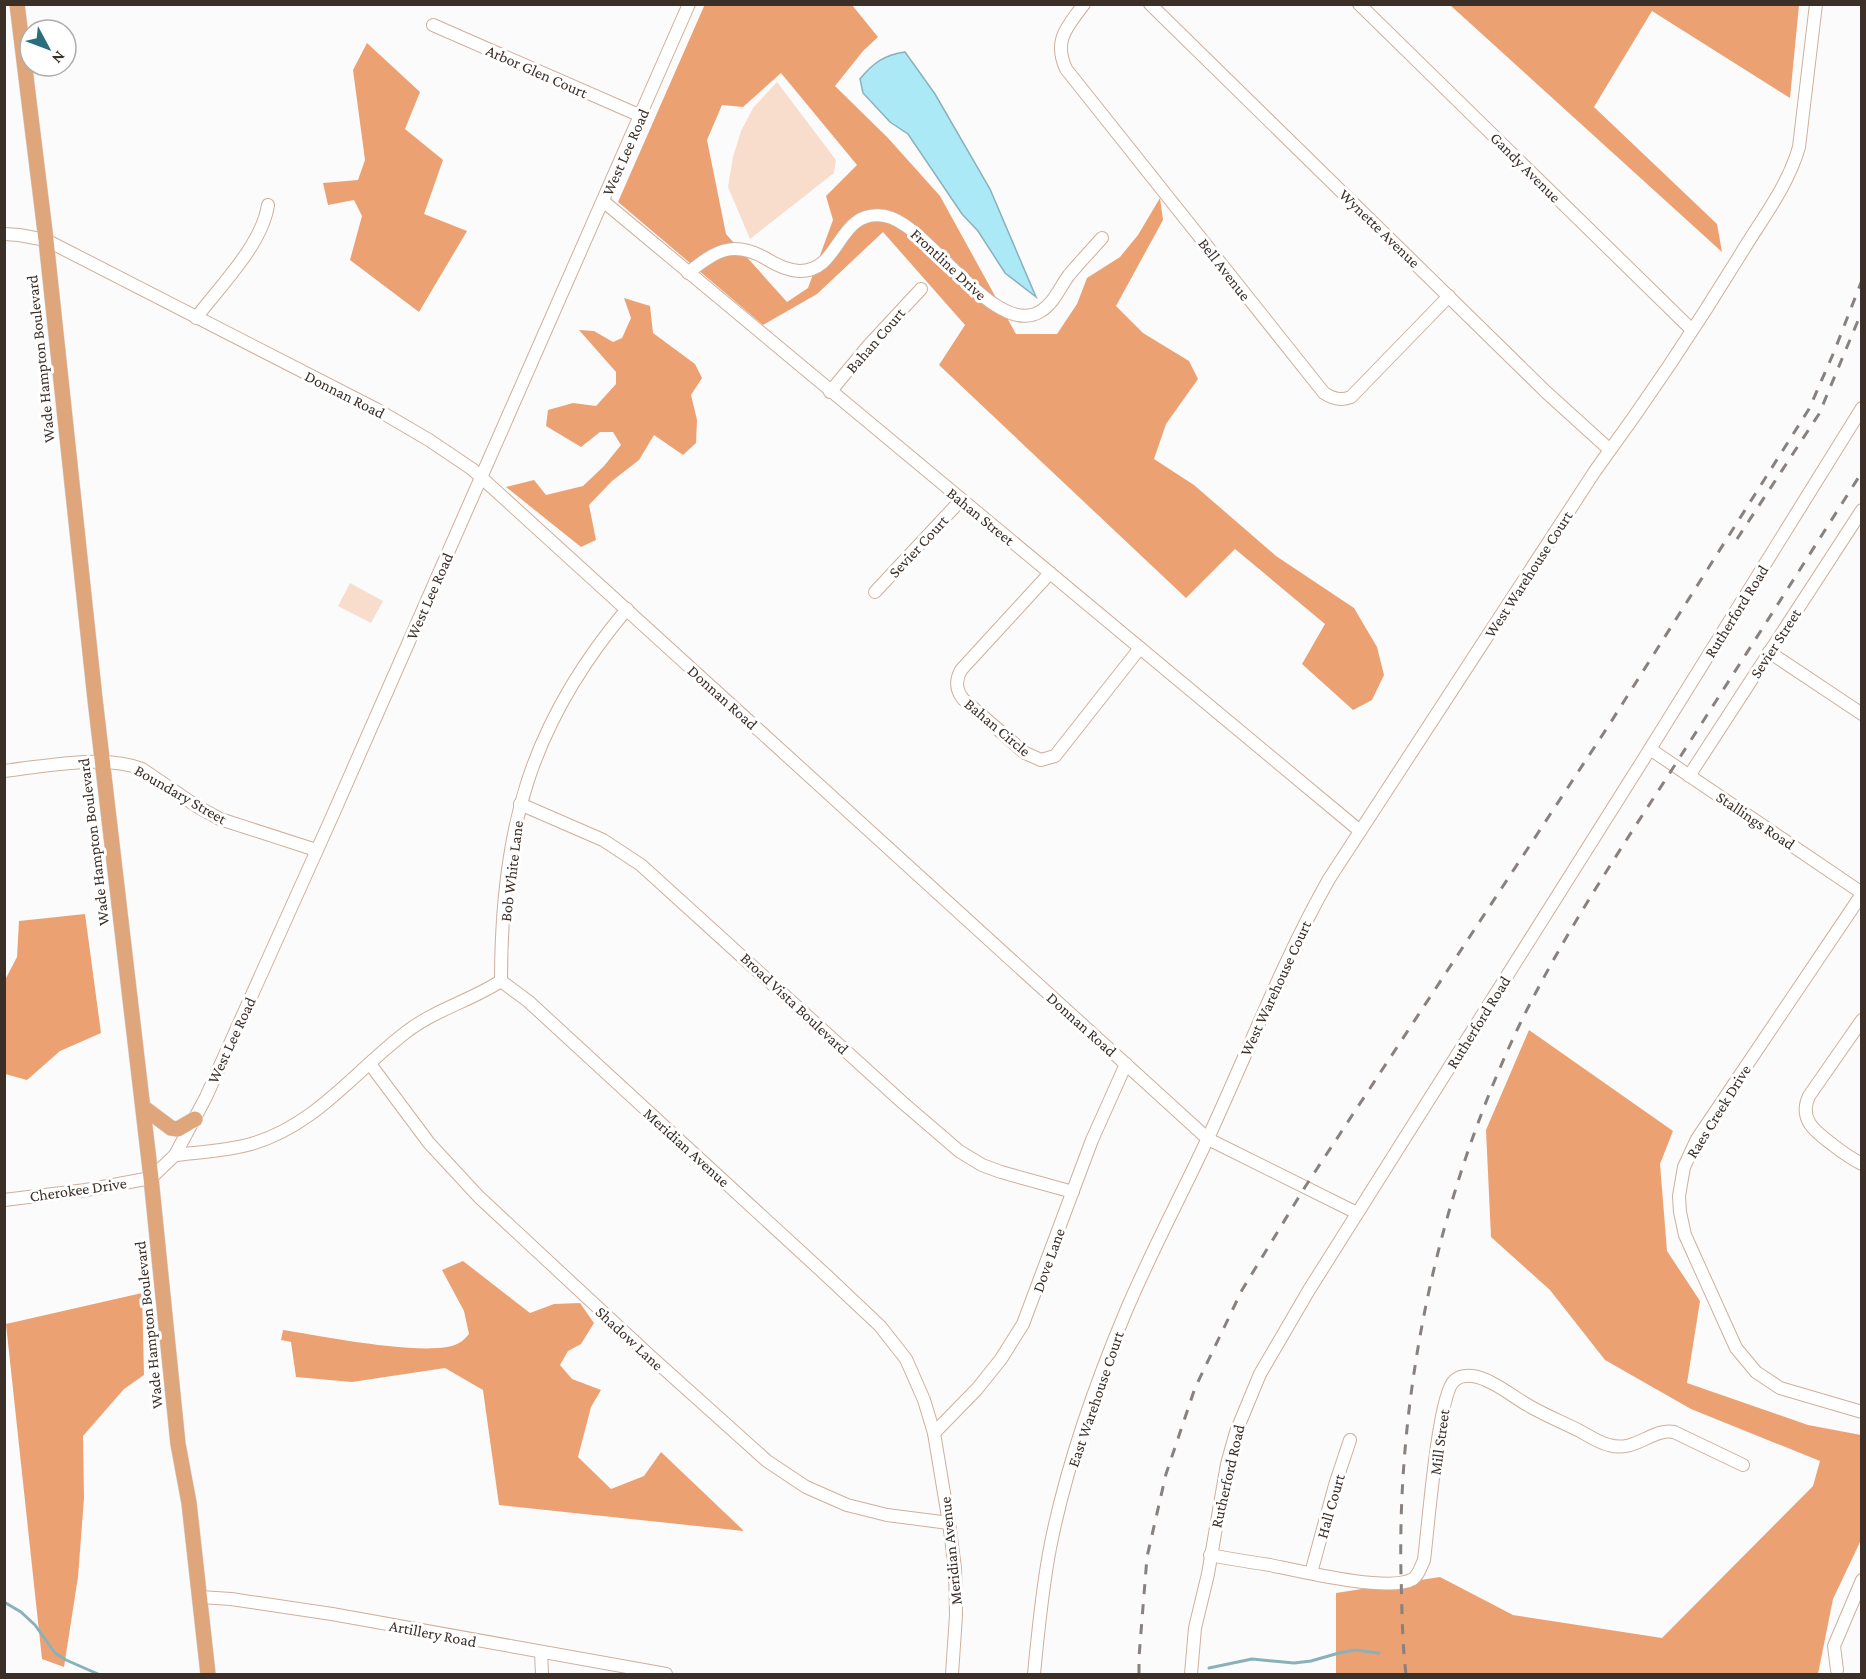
<svg xmlns="http://www.w3.org/2000/svg" width="1866" height="1679" font-family="'Crimson Pro',serif">
  <rect width="100%" height="100%" fill="#fbfbfb"/>
  <g fill="#f8ddcd">
    <polygon points="777,82 836,160 834,173 750,239 728,187 733,157 741,131 753,108"/>
    <polygon points="350,583 383,601 371,623 338,606"/>
  </g>
  <g fill="#eca172" fill-rule="evenodd">
    <path d="M705,4l147,1 26,32 -15,14 -28,35 53,52 52,58 76,138h41l20,-30 10,-26 33,-21 18,-22 22,-37 3,22 -47,86 27,27 46,28 9,18 -32,45 -12,35 40,26 82,71 78,52 23,39 7,28 -12,25 -19,10 -51,-46 23,-40 -90,-75 -49,49 -247,-233 26,-40 -82,-93 -66,62 -54,31 -145,-123zM781,73l76,92 -31,31 7,24 -25,68 -21,14 -61,-68 -19,-94 15,-35 21,2z"/>
    <polygon points="1450,5 1799,5 1790,98 1652,11 1594,107 1717,224 1722,252"/>
    <polygon points="367,43 420,92 405,129 443,160 424,214 467,231 419,312 350,260 362,216 354,200 328,205 323,183 358,180 365,160 353,70"/>
    <polygon points="624,298 650,306 653,333 695,364 702,378 691,395 697,420 696,443 683,455 654,435 639,460 612,481 589,505 596,540 581,547 506,487 534,480 546,495 583,486 604,466 621,445 613,432 600,432 581,447 546,426 548,410 573,403 596,406 616,384 616,372 579,330 594,331 613,342 622,338 631,318"/>
    <polygon points="85,914 101,1033 60,1051 27,1080 5,1074 5,980 17,957 19,921"/>
    <polygon points="1529,1030 1673,1131 1660,1164 1667,1251 1700,1301 1687,1383 1808,1425 1861,1435 1861,1540 1833,1599 1818,1674 1336,1674 1336,1593 1440,1577 1513,1615 1662,1638 1813,1486 1820,1461 1691,1409 1605,1360 1550,1290 1491,1237 1486,1130"/>
    <path d="M463,1261l67,52 24,-9 26,-1 14,20 -13,21 -13,7 -8,14 12,14 29,11 -10,17 -13,50 33,32 33,-13 17,-24 83,79 -245,-26 -16,-115 -38,-22 -93,14 -56,-5 -5,-35 -10,-2 2,-10c34,5 150,29 176,13 4,-2 7,-6 10,-9l-5,-23 -22,-41z"/>
    <polygon points="142,1293 144,1375 124,1389 83,1436 84,1498 78,1577 64,1667 42,1659 6,1324"/>
  </g>
  <path fill="#abe9f7" stroke="#8ab1b9" stroke-width="1.5" d="M905,52l30,42 55,95 46,108 -31,-24 -27,-42 -16,-17 -54,-80 -18,-12 -27,-29 -3,-14c13,-16 24,-24 45,-27z"/>
  <g fill="none" stroke-linecap="round" stroke-linejoin="round">
    <g stroke="#8ab1b9" stroke-width="3">
      <polyline points="4,1602 21,1612 35,1625 55,1653 66,1660 98,1674"/>
      <polyline points="1209,1668 1252,1659 1294,1663 1311,1661 1339,1653 1355,1650 1379,1653"/>
    </g>
    <g stroke="#cfaf9d" stroke-width="14">
      <g id="minor">
        <path d="M1084,4c-17,23 -31,36 -18,65l258,324c9,6 17,8 27,4l98,-101"/>
        <polyline points="1150,4 1546,392 1610,450"/>
        <polyline points="1359,4 1692,330"/>
        <polyline points="433,25 641,116"/>
        <polyline points="603,201 1360,831"/>
        <polyline points="4,234 19,235 46,240 376,409 429,440 472,469 1208,1139 1357,1213"/>
        <path d="M688,273c27,-22 44,-33 77,-15 11,7 21,12 34,13 43,1 37,-63 86,-55 43,7 110,125 156,95 13,-8 19,-24 28,-36 11,-13 22,-25 33,-37"/>
        <path d="M196,318c24,-32 66,-73 72,-113"/>
        <polyline points="830,392 869,345 921,289"/>
        <path d="M1050,573l-89,97c-6,11 -5,20 2,29l62,54 16,7 14,-4 85,-108"/>
        <polyline points="875,592 961,500"/>
        <polyline points="1769,652 1862,714"/>
        <polyline points="1650,749 1862,893"/>
        <path d="M4,771c41,-5 101,-17 138,-2l56,38 22,12 96,31"/>
        <polyline points="1689,776 1862,510"/>
        <polyline points="520,804 603,840 641,865 902,1102 959,1151 982,1165 1001,1172 1073,1192"/>
        <polyline points="1862,894 1697,1139 1684,1167 1679,1196 1680,1212 1685,1235 1736,1348 1756,1372 1780,1388 1862,1412"/>
        <polyline points="501,981 528,1001 827,1276 880,1326 906,1359 924,1400 934,1433 949,1523 955,1568 956,1615 952,1674"/>
        <path d="M501,981c0,-149 28,-256 126,-372"/>
        <path d="M1862,1020l-53,76c-11,24 7,36 24,49 9,7 19,14 29,19"/>
        <polyline points="370,1064 429,1143 479,1197 650,1356 767,1461 806,1487 847,1505 887,1515 949,1523"/>
        <path d="M175,1155c25,-3 52,-4 76,-11 64,-18 103,-72 154,-111 29,-23 65,-32 96,-52"/>
        <polyline points="4,1200 86,1190 151,1178 175,1155 206,1097 331,819 689,4"/>
        <polyline points="934,1433 977,1389 1001,1359 1023,1324 1092,1140 1126,1064"/>
        <path d="M1210,1555c20,4 40,7 60,10 29,6 120,28 143,14 6,-4 8,-13 11,-19 4,-30 14,-165 30,-179 10,-10 27,-4 38,2 14,7 26,17 39,24 16,9 33,16 49,24 9,5 19,12 29,14 26,8 43,-17 65,-13l69,33"/>
        <polyline points="1311,1573 1335,1485 1350,1440"/>
        <polyline points="200,1597 231,1599 332,1614 666,1674"/>
        <polyline points="541,1653 542,1674"/>
        <polyline points="1837,1670 1834,1646 1862,1580"/>
        <path d="M1034,1674c4,-42 8,-84 16,-126 16,-81 44,-161 76,-237 25,-59 55,-115 82,-173 40,-86 74,-176 121,-259l266,-408c53,-72 103,-147 150,-224 20,-32 44,-64 54,-100l17,-143"/>
        <polyline points="1191,1674 1195,1628 1208,1574 1227,1464 1236,1432 1260,1374 1309,1290 1650,749 1862,408"/>
      </g>
    </g>
    <g stroke="#d8d5d4" stroke-width="16">
      <g id="major">
        <polyline points="17,4 46,240 95,699 151,1178 178,1444 189,1503 208,1674"/>
        <polyline points="143,1107 171,1128 178,1129 195,1119"/>
      </g>
    </g>
    <use href="#minor" stroke="#fff" stroke-width="12"/>
    <use href="#major" stroke="#e0a67b" stroke-width="15"/>
    <g stroke="#89817d" stroke-width="3" stroke-dasharray="10 10" stroke-linecap="butt">
      <polyline points="1737,539 1819,414 1862,311"/>
      <polyline points="1139,1674 1139,1657 1147,1557 1166,1474 1195,1388 1242,1290 1305,1187 1609,725 1809,409 1834,352 1862,280"/>
      <path d="M1406,1674c-4,-32 -4,-66 -5,-99 -4,-185 37,-377 116,-545 44,-92 101,-177 156,-262 63,-98 126,-197 189,-296"/>
    </g>
  </g>
  <g text-anchor="middle" stroke-width="6" stroke-linejoin="round" paint-order="stroke">
    <g font-size="16" fill="#3c2f28" stroke="#fff">
      <text transform="translate(537 71) rotate(24)" y="6">Arbor Glen Court</text>
      <text transform="translate(625 152) rotate(-66)" y="6">West Lee Road</text>
      <text transform="translate(1526 167) rotate(45)" y="6">Gandy Avenue</text>
      <text transform="translate(1380 228) rotate(44)" y="6">Wynette Avenue</text>
      <text transform="translate(949 264) rotate(43)" y="6">Frontline Drive</text>
      <text transform="translate(1225 269) rotate(52)" y="6">Bell Avenue</text>
      <text transform="translate(875 340) rotate(-49)" y="6">Bahan Court</text>
      <text transform="translate(40 359) rotate(-96)" y="6">Wade Hampton Boulevard</text>
      <text transform="translate(345 394) rotate(27)" y="6">Donnan Road</text>
      <text transform="translate(981 516) rotate(39)" y="6">Bahan Street</text>
      <text transform="translate(918 546) rotate(-47)" y="6">Sevier Court</text>
      <text transform="translate(1528 574) rotate(-57)" y="6">West Warehouse Court</text>
      <text transform="translate(429 596) rotate(-66)" y="6">West Lee Road</text>
      <text transform="translate(1736 611) rotate(-58)" y="6">Rutherford Road</text>
      <text transform="translate(1775 643) rotate(-57)" y="6">Sevier Street</text>
      <text transform="translate(723 697) rotate(42)" y="6">Donnan Road</text>
      <text transform="translate(998 727) rotate(40)" y="6">Bahan Circle</text>
      <text transform="translate(181 794) rotate(30)" y="6">Boundary Street</text>
      <text transform="translate(1756 820) rotate(34)" y="6">Stallings Road</text>
      <text transform="translate(93 842) rotate(-97)" y="6">Wade Hampton Boulevard</text>
      <text transform="translate(511 871) rotate(-83)" y="6">Bob White Lane</text>
      <text transform="translate(1275 988) rotate(-65)" y="6">West Warehouse Court</text>
      <text transform="translate(795 1003) rotate(43)" y="6">Broad Vista Boulevard</text>
      <text transform="translate(1478 1022) rotate(-58)" y="6">Rutherford Road</text>
      <text transform="translate(1082 1024) rotate(42)" y="6">Donnan Road</text>
      <text transform="translate(231 1040) rotate(-65)" y="6">West Lee Road</text>
      <text transform="translate(1718 1111) rotate(-58)" y="6">Raes Creek Drive</text>
      <text transform="translate(687 1147) rotate(42)" y="6">Meridian Avenue</text>
      <text transform="translate(78 1189) rotate(-8)" y="6">Cherokee Drive</text>
      <text transform="translate(1048 1260) rotate(-70)" y="6">Dove Lane</text>
      <text transform="translate(148 1325) rotate(-96)" y="6">Wade Hampton Boulevard</text>
      <text transform="translate(630 1338) rotate(43)" y="6">Shadow Lane</text>
      <text transform="translate(1095 1399) rotate(-71)" y="6">East Warehouse Court</text>
      <text transform="translate(1439 1442) rotate(-82)" y="6">Mill Street</text>
      <text transform="translate(1227 1476) rotate(-77)" y="6">Rutherford Road</text>
      <text transform="translate(1330 1506) rotate(-74)" y="6">Hall Court</text>
      <text transform="translate(950 1551) rotate(-96)" y="6">Meridian Avenue</text>
      <text transform="translate(433 1633) rotate(11)" y="6">Artillery Road</text>
    </g>
  </g>
  <rect width="1866" height="1679" fill="none" stroke="#3c2f28" stroke-width="12"/>
  <g transform="translate(48 48) rotate(131)"><circle r="28" fill="#ffffff" stroke="#b1aca9" stroke-width="1.5"/>
  <path d="M0-4.5L10 22L0 15L-10 22Z" fill="#286e7c"/>
  <text y="-9" font-size="16" font-weight="bold" text-anchor="middle" fill="#3c2f28">N</text>
  </g>
</svg>
